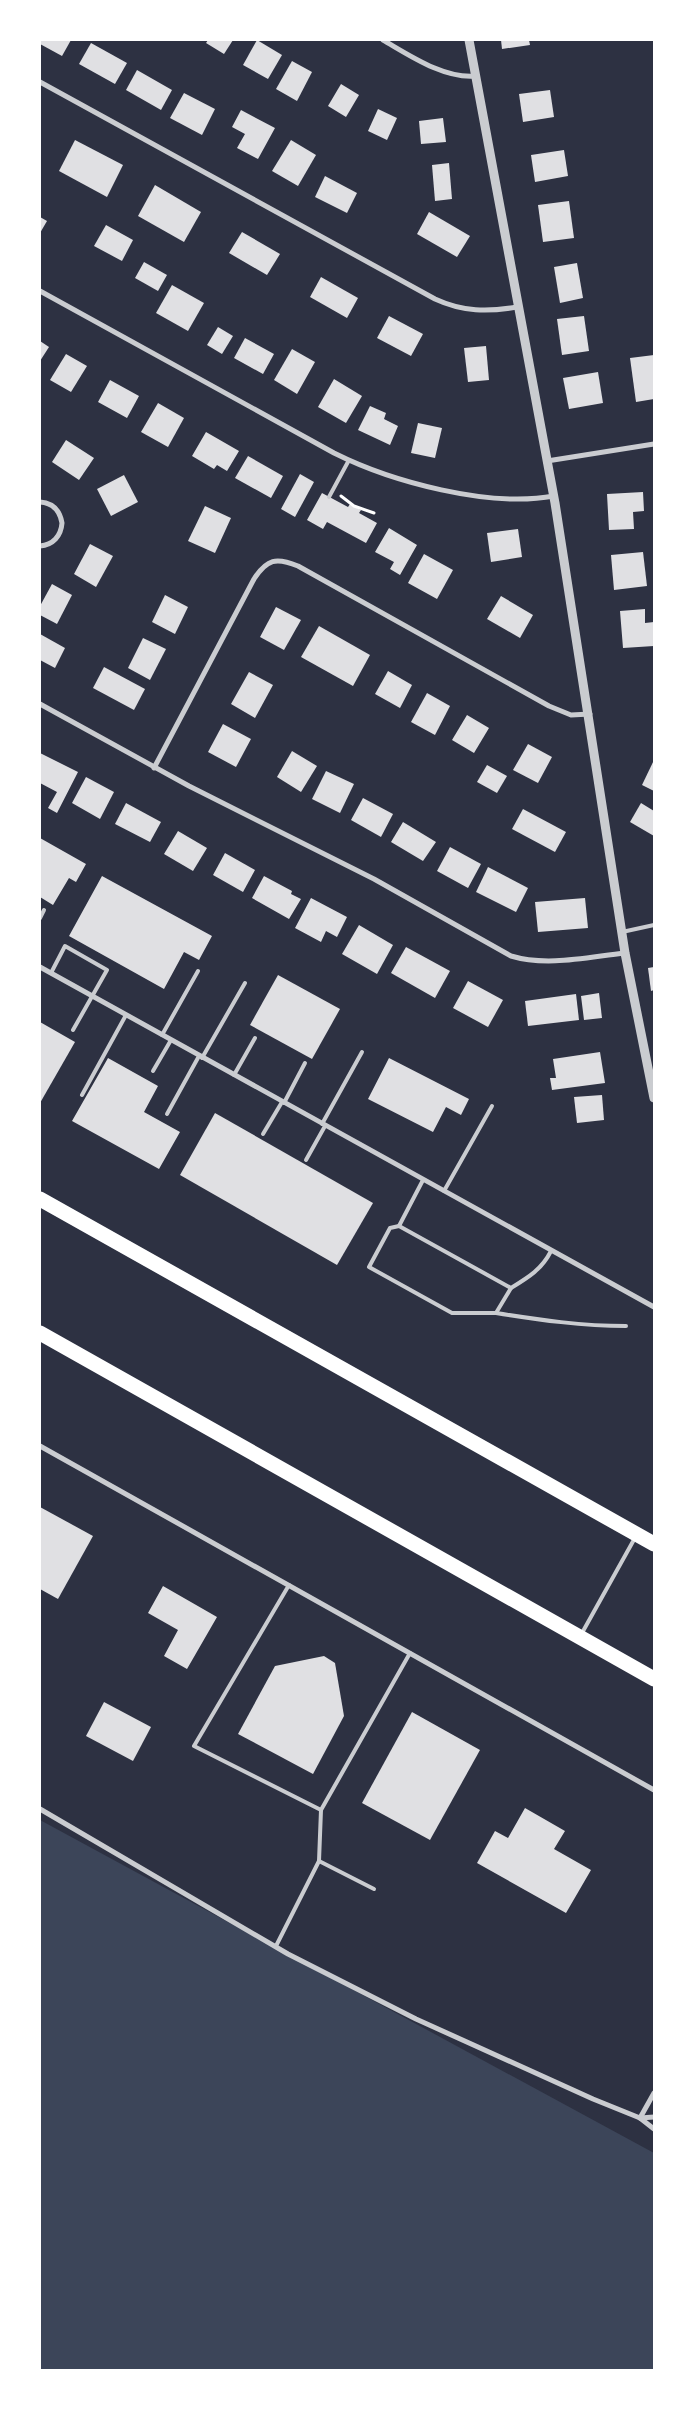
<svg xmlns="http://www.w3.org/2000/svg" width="694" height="2410" font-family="Manrope,sans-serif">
  <rect width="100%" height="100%" fill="#2d3142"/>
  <polygon fill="#3c4559" points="40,1820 654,2153 654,2370 40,2370"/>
  <g fill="#e0e0e3">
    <polygon points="40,40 71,40 62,56 40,44"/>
    <polygon points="208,40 233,40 224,54 206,43"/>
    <polygon points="257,40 282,55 268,79 243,65"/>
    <polygon points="501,40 529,40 530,45 502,49"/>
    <polygon points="91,43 127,63 115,84 79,64"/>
    <polygon points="292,61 312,72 297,101 276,89"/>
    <polygon points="137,70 172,90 161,110 126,90"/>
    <polygon points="341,84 359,95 346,117 328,106"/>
    <polygon points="550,90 554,117 523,122 519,94"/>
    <polygon points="184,93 215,109 202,135 170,118"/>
    <polygon points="378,109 397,118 387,140 368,131"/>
    <polygon points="241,110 275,128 258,159 237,148 245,134 232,127"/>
    <polygon points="443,118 446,142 421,144 419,121"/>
    <polygon points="75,140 123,165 107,197 59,171"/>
    <polygon points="291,140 316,155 298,186 272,171"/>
    <polygon points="564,150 568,176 535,182 531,155"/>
    <polygon points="449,163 452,199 435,201 432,165"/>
    <polygon points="325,176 357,193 347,213 315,197"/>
    <polygon points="155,185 201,212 184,242 138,216"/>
    <polygon points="569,201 574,238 543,242 538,205"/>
    <polygon points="429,212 470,236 457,257 417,234"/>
    <polygon points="40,217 47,221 40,233"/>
    <polygon points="106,225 133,240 122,261 94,246"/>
    <polygon points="242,232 280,254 267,275 229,253"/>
    <polygon points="144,262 167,275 158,291 135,278"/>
    <polygon points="577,263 583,298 560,303 554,267"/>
    <polygon points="321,277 358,298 347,318 310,297"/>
    <polygon points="172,285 204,303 188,331 156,313"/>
    <polygon points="389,316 423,334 411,356 377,338"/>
    <polygon points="584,316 589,351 562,355 557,319"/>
    <polygon points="218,327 233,336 222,354 207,345"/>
    <polygon points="245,338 274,354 263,374 234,358"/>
    <polygon points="40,341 49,347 40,361"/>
    <polygon points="486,346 489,380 468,382 464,348"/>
    <polygon points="292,349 315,362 297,394 274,380"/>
    <polygon points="66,354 87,366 71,392 50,380"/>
    <polygon points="654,355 654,399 636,402 630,358"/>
    <polygon points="598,372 603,403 569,409 563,378"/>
    <polygon points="334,379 362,396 346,423 318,407"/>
    <polygon points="110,380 139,396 127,418 98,402"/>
    <polygon points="158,403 184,418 168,447 141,432"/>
    <polygon points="370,406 386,413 384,419 398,426 390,445 358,430"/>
    <polygon points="418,423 442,428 435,458 411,453"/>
    <polygon points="206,432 239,451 227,471 217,465 214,469 192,456"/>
    <polygon points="66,440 94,458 79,480 52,462"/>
    <polygon points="248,456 283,476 271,498 235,478"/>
    <polygon points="300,474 314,482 295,517 281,509"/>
    <polygon points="124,475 138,502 111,516 97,489"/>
    <polygon points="643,492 644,511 633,512 634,529 609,530 607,494"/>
    <polygon points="322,493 348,507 350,504 361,510 359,513 377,523 366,543 327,522 323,529 307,520"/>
    <polygon points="205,506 231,518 215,553 188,541"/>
    <polygon points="389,528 417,545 400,575 390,569 394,562 375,552"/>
    <polygon points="518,529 522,557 491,562 487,533"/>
    <polygon points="90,544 113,556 96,587 74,574"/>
    <polygon points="643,552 647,586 614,590 611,555"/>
    <polygon points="424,554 453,570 437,599 408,583"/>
    <polygon points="52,584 72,595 57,624 40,615 40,606"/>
    <polygon points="165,595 188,607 175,634 152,622"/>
    <polygon points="501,596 533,615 520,638 487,619"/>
    <polygon points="276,607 301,620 284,650 260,637"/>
    <polygon points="645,609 645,623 654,622 654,646 623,648 620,611"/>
    <polygon points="319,626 370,655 353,686 301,657"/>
    <polygon points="40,634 65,648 55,668 40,660"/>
    <polygon points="143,638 166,649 150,680 128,668"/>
    <polygon points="104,667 145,689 134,710 93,688"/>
    <polygon points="388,671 412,685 400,708 375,694"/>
    <polygon points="249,672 273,685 255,718 231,704"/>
    <polygon points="427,693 450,706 435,735 411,722"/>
    <polygon points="467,715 489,728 474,753 452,740"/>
    <polygon points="223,724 251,739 236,767 208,752"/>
    <polygon points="528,744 552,757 538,783 513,770"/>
    <polygon points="292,751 317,766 301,792 277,777"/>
    <polygon points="40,753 78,772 57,813 48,808 57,792 40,783"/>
    <polygon points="654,760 654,791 642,785"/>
    <polygon points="487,765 507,776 497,793 477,782"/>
    <polygon points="326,771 354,784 340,813 312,799"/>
    <polygon points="86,777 114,792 100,819 72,803"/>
    <polygon points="363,798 393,814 381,837 351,820"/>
    <polygon points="126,803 161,822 150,842 115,824"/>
    <polygon points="641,803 654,811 654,836 630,822"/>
    <polygon points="523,809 566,832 555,852 512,829"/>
    <polygon points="403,822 436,842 423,861 391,842"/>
    <polygon points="178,831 207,848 193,871 164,854"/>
    <polygon points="40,838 86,864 76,882 69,878 53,905 40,897"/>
    <polygon points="450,847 481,864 468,888 437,871"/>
    <polygon points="225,853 255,870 243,892 213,875"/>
    <polygon points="488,867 528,888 516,912 476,892"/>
    <polygon points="102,876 212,936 199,960 184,952 164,989 69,936"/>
    <polygon points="264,876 292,891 291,894 301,899 289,919 252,898"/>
    <polygon points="311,898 347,917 337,937 326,931 321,942 295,928"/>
    <polygon points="585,898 588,928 538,932 535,902"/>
    <polygon points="359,925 393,945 377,974 342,954"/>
    <polygon points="406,947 450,971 435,998 391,973"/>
    <polygon points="654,967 654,990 651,991 648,968"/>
    <polygon points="278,975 340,1009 312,1059 250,1025"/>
    <polygon points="468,981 503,1000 488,1027 453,1008"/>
    <polygon points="599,993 602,1018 584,1020 581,996"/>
    <polygon points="576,994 579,1020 528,1026 525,1001"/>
    <polygon points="40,1022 75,1042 40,1103"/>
    <polygon points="600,1052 605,1083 552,1090 550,1078 556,1078 553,1059"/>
    <polygon points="108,1058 158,1086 144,1112 180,1132 159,1169 72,1121"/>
    <polygon points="389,1058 469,1099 461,1115 446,1107 433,1132 368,1099"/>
    <polygon points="602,1095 604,1120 577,1123 574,1097"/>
    <polygon points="215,1113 373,1203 337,1265 180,1175"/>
    <polygon points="40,1507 93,1536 58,1599 40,1589"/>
    <polygon points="163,1586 217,1617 187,1669 164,1656 178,1630 148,1613"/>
    <polygon points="324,1656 335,1663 344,1716 313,1774 238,1734 275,1666"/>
    <polygon points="104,1702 151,1727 133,1761 86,1736"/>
    <polygon points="412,1712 480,1750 430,1840 362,1803"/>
    <polygon points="525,1808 565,1831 554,1849 591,1870 566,1913 477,1863 495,1831 508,1838"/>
  </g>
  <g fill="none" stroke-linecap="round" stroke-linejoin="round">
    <polyline stroke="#fff" stroke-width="3" points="341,496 354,506 374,513"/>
    <g stroke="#caccd0" stroke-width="4">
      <polyline points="329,497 349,460"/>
      <polyline points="40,918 44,910"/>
      <polyline points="622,932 654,925"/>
      <polyline points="51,973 65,946 107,970 73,1030"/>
      <polyline points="162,1035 198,971"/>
      <polyline points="202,1058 245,983"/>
      <polyline points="153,1071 171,1040"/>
      <polyline points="234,1075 255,1038"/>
      <polyline points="82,1095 126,1015"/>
      <polyline points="284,1103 305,1063"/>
      <polyline points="167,1114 199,1056"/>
      <polyline points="322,1124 362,1052"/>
      <polyline points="263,1134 282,1102"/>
      <polyline points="306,1160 325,1126"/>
      <path d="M423,1180l-24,46 112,62c18,-11 31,-19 40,-37"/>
      <polyline points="444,1191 492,1106"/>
      <polyline points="399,1226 390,1228 369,1267 452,1313 496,1313 511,1288"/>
      <path d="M496,1313c44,7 86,13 130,13"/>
      <polyline points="289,1585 194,1746 321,1810 410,1653"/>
      <polyline points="582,1633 636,1536"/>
      <polyline points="319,1861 374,1889"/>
      <polyline points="276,1946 319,1861 321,1810"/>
    </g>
    <g stroke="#caccd0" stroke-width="5">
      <path d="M383,40c26,15 61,39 93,36"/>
      <path d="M40,82l395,217c28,13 53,13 82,8"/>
      <path d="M40,291l294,162c58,29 155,55 220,43"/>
      <polyline points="547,461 654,444"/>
      <path d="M40,502c13,1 20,9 22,21 -1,13 -9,22 -22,23"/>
      <path d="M40,704l149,82 185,93 137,77c36,11 77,1 114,-3"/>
      <path d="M154,768l100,-189c13,-20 22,-22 44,-13l251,140 22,9 19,-1"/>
      <polyline points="40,967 654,1307"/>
      <polyline points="40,1446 654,1790"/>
      <polyline points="40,1809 288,1954 416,2019 593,2099 640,2118 654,2129"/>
      <polyline points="640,2118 654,2093"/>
      <polyline points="640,2118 654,2117"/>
    </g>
    <polyline stroke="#caccd0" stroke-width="9" points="469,40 555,503 625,953 654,1098"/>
    <g stroke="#fff" stroke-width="15">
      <polyline points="40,1199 654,1544"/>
      <polyline points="40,1333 654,1679"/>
    </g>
  </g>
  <rect width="694" height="2410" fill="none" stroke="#ffffff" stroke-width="82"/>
</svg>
